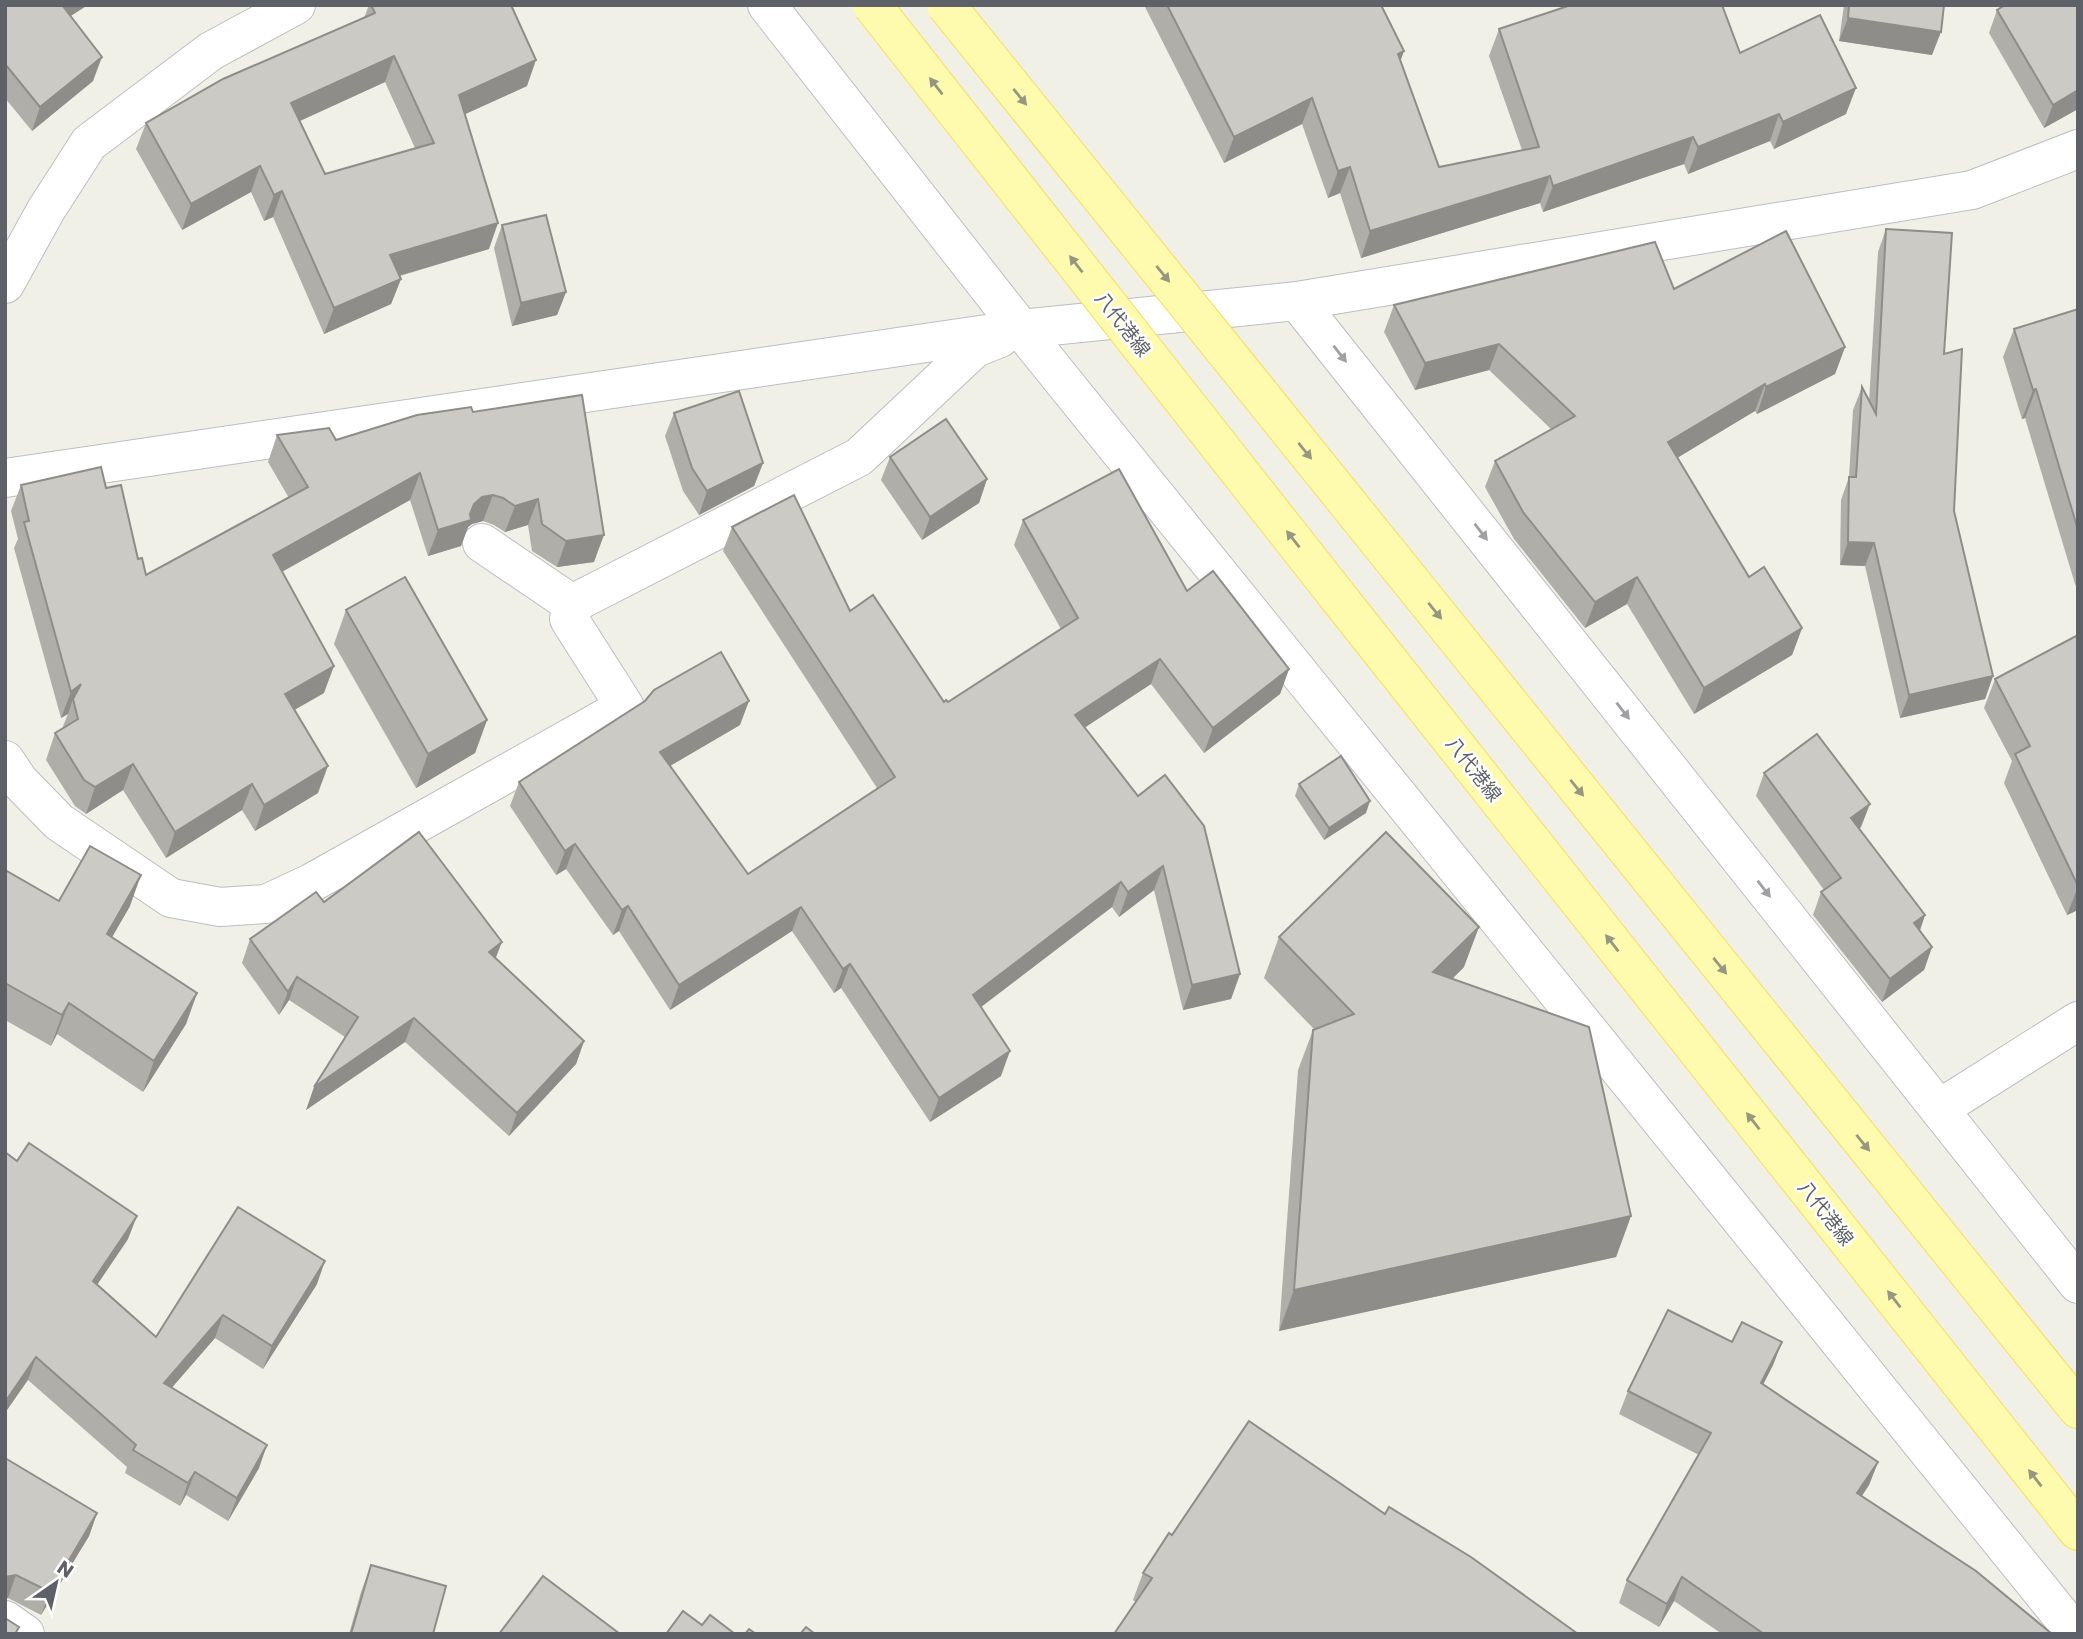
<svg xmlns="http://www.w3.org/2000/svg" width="2083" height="1639" font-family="Poppins,'Noto Sans JP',sans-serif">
  <rect width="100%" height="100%" fill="#f1f0e7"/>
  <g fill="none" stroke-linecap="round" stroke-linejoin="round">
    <g stroke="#bbbec3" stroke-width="40">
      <g id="minor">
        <polyline points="767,5 1021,329 2076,1634"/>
        <polyline points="5,284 46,210 89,143 211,51 296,5"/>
        <polyline points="1297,301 2078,1284"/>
        <polyline points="5,478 1021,329 1297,301 1972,190 2078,149"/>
        <polyline points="482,543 572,604"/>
        <polyline points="5,760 19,781 59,822 171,898 220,907 266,904 311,883 625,707 569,619 572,604 859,457 975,348 1000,338"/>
        <polyline points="1939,1109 2078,1021"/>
        <polyline points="5,1620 25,1634"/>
      </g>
    </g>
    <g stroke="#f9dd58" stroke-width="40">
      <g id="major">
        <polyline points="1392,558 2078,1409"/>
        <polyline points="1335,593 2078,1531"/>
      </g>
    </g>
    <use href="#minor" stroke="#fff" stroke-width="38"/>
    <use href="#major" stroke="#fffbae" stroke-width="38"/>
    <g stroke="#f9dd58" stroke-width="40" stroke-linecap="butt">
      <g id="major-bridge">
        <polyline points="872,5 1335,593"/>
        <polyline points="946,5 1392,558"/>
      </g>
    </g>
    <use href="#major-bridge" stroke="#fffbae" stroke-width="38"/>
  </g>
  <g fill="#afaea9" fill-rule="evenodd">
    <polygon points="5,5 70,16 93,81 32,131 5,98"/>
    <path d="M369,5h142l16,81 -62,28 24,135 -89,27 1,3 -10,25 -67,30 -51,-117 -9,4 -13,-29 -69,38 -46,-81 10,-26 218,-105zM385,82l30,66 -90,26 -25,-53z"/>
    <polygon points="1144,5 1381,5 1439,167 1522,150 1489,56 1499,29 1740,53 1846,114 1774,149 1770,141 1688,174 1684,164 1543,212 1540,203 1361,258 1340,193 1328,198 1302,124 1224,163"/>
    <polygon points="1844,5 1944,5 1932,55 1839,41"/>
    <polygon points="1997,10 2078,109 2044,128 1989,33"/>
    <polygon points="502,225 566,292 557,315 512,326 494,248"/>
    <polygon points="1886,229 1944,354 1954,511 1993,676 1985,699 1900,718 1865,566 1840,565 1841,500 1849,477 1853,410 1862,387 1869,402 1878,252"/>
    <polygon points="1674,289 1845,347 1835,374 1757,414 1755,411 1677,457 1749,577 1802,628 1792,655 1694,714 1627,604 1585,628 1514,539 1485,487 1495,461 1551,429 1489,370 1415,390 1384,332 1394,305"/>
    <polygon points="2078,309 2078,590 2075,584 2025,418 2022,419 2003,357 2014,329"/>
    <polygon points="473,412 594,562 557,567 532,551 528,525 505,532 494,525 483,521 472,524 468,527 461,546 428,556 410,500 282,571 324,693 294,710 318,793 255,831 242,810 166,858 123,790 86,814 75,806 46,760 55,733 64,728 63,726 68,714 61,718 14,548 18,539 11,511 21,485 106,488 138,559 146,575 289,498 268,462 277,435 336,440"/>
    <polygon points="674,413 763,463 754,486 699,515 683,491 665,436"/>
    <polygon points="890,457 987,479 979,503 922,540 881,480"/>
    <polygon points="1023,520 1187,591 1289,669 1280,694 1204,753 1151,684 1085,727 1240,974 1231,999 1183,1010 1154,890 1119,917 1112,907 981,1007 1001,1076 930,1122 841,988 834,993 792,931 670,1010 619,931 613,935 566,869 556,875 510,806 519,782 740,725 670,766 748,874 877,788 723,551 732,527 850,611 944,702 948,702 1061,629 1014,545"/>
    <polygon points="346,610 487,720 475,753 416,788 334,644"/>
    <polygon points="2078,635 2078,910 2067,915 2004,783 2012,761 1984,708 1995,679"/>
    <polygon points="1764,773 1861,827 1859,829 1925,915 1920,930 1932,947 1924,970 1882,1002 1813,915 1821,892 1824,890 1756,796"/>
    <polygon points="1299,784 1366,813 1324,840 1295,796"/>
    <polygon points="5,870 59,901 130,906 112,937 197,993 186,1024 143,1092 57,1034 51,1046 5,1020"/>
    <polygon points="324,902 496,958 584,1041 576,1064 509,1136 405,1042 306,1110 345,1037 289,1000 279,1015 242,963 250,939"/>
    <polygon points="1279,937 1464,967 1452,979 1631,1216 1616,1257 1279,1331 1298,1070 1313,1030 1314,1029 1264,978"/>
    <polygon points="5,1152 128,1239 97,1285 156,1337 317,1284 263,1369 215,1338 172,1387 259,1468 228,1521 186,1495 180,1506 125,1473 127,1467 28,1380"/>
    <polygon points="1732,1342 1782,1342 1773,1365 1763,1385 1878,1462 1869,1485 1862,1496 2052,1634 1722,1634 1674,1601 1659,1627 1619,1603 1627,1580 1699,1455 1619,1414 1628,1391"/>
    <polygon points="5,1458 97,1513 89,1536 41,1615 8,1598"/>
    <polygon points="1385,1514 1136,1602 1133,1600 1143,1573 1172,1535"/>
    <polygon points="371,1565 433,1634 349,1634 361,1592"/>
  </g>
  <g fill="#8f8d89">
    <polygon points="61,5 88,5 52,28"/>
    <polygon points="1848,18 1941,32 1932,55 1839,41"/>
    <polygon points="1404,51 1395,77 1398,54"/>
    <polygon points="394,56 385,82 282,129 291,103"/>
    <polygon points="102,57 93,81 32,131 40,107"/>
    <polygon points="536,60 527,86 450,121 459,95"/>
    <polygon points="1856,88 1846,114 1774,149 1783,122"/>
    <polygon points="2078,90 2078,109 2044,128 2053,105"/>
    <polygon points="1312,98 1302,124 1224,163 1234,137"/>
    <polygon points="1779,114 1770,141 1688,174 1698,147"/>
    <polygon points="1693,137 1684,164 1543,212 1553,186"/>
    <polygon points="260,166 251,192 182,230 191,204"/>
    <polygon points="1350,167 1340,193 1328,198 1338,171"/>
    <polygon points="1550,176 1540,203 1361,258 1370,231"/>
    <polygon points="282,191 273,217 264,221 274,195"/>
    <polygon points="498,223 489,249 381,281 390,255"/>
    <polygon points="401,279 391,304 324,334 334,308"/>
    <polygon points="566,292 557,315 512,326 521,303"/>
    <polygon points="1499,344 1489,370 1415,390 1425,363"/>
    <polygon points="1845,347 1835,374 1757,414 1766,387"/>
    <polygon points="1765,384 1755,411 1659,469 1668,442"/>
    <polygon points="2036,389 2025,418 2022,419 2033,390"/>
    <polygon points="763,463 754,486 699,515 707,491"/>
    <polygon points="420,473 410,500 264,582 273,555"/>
    <polygon points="987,479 979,503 922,540 930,517"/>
    <polygon points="493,495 483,521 472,524 468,527 461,546 428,556 438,530 482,497"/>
    <polygon points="538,499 528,525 505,532 515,506"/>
    <polygon points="604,535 594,562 557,567 566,541"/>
    <polygon points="1848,542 1874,543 1865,566 1840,565"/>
    <polygon points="1637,577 1627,604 1585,628 1595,602"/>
    <polygon points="1802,628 1792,655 1694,714 1704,688"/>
    <polygon points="1160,659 1151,684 1066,740 1075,715"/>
    <polygon points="334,666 324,693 275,721 285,694"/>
    <polygon points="1289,669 1280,694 1204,753 1213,728"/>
    <polygon points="1993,676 1985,699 1900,718 1909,695"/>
    <polygon points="81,684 73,699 68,714 61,718 71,692"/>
    <polygon points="749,701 740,725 651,777 660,752"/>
    <polygon points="487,720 475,753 416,788 428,754"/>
    <polygon points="133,764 123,790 86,814 95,787"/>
    <polygon points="328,766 318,793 255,831 264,805"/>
    <polygon points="252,784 242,810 166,858 175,832"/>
    <polygon points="1370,801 1366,813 1324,840 1329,828"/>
    <polygon points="1870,804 1861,827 1843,841 1851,818"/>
    <polygon points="575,844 566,869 556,875 565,851"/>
    <polygon points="1163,866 1154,890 1119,917 1128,892"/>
    <polygon points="141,875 130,906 96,965 107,934"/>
    <polygon points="1121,882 1112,907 964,1020 973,995"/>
    <polygon points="2078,887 2078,910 2067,915"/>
    <polygon points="628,906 619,931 613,935 622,910"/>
    <polygon points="801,907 792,931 670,1010 679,985"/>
    <polygon points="1925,915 1917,939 1914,923"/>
    <polygon points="1479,927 1464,967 1418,1013 1433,972"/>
    <polygon points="502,942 493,965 489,952"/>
    <polygon points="1932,947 1924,970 1882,1002 1890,979"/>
    <polygon points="850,964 841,988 834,993 843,969"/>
    <polygon points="1240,974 1231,999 1183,1010 1192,985"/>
    <polygon points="297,977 289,1000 279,1015 288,992"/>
    <polygon points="197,993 186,1024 143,1092 154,1061"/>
    <polygon points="69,1003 57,1034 51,1046 62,1015"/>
    <polygon points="414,1018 405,1042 306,1110 314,1087"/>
    <polygon points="584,1041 576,1064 509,1136 517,1113"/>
    <polygon points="1010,1051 1001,1076 930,1122 939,1098"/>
    <polygon points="137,1216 128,1239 84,1304 93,1281"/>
    <polygon points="1631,1216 1616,1257 1279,1331 1294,1290"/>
    <polygon points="325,1261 317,1284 263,1369 272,1346"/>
    <polygon points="223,1315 215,1338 156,1406 164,1383"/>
    <polygon points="1782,1342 1773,1365 1752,1406 1761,1383"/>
    <polygon points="36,1357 28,1380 5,1413 5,1402"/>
    <polygon points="267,1445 259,1468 228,1521 237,1498"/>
    <polygon points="1878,1462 1869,1485 1848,1516 1857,1493"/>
    <polygon points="195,1472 186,1495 180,1506 188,1483"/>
    <polygon points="97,1513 89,1536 41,1615 50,1592"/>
    <polygon points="16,1575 8,1598 5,1599 5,1577"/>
    <polygon points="1682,1577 1674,1601 1659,1627 1667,1604"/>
  </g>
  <g fill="#cccac4" stroke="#8f8d89" stroke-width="2" fill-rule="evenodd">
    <polygon points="5,5 62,5 102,57 40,107 5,64"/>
    <path d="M371,5h140l25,55 -77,35 39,128 -108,32 11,24 -67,29 -52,-117 -8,4 -14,-29 -69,38 -45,-81 77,-44 152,-66zM394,56l40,87 -109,31 -34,-71z"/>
    <polygon points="1167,5 1381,5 1404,51 1398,54 1439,167 1539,147 1499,29 1571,5 1722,5 1740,53 1820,15 1856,88 1783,122 1779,114 1698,147 1693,137 1553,186 1550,176 1370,231 1350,167 1338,171 1312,98 1234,137"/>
    <polygon points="1849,5 1944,5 1941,32 1848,18"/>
    <polygon points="2005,5 2078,5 2078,90 2053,105 1997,10"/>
    <polygon points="546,215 566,292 521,303 502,225"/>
    <polygon points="1886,229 1952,233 1944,354 1962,349 1954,511 1993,676 1909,695 1874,543 1848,542 1849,477 1856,477 1862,387 1876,414"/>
    <polygon points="1786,231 1845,347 1766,387 1765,384 1668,442 1749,577 1764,567 1802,628 1704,688 1637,577 1595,602 1523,512 1495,461 1575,416 1499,344 1425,363 1394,305 1655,242 1674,289"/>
    <polygon points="2078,309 2078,530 2036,389 2033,390 2014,329"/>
    <polygon points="739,391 763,463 707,491 692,468 674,413"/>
    <polygon points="582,395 604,535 566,541 542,524 538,499 515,506 503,498 493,495 482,497 474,504 470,514 471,520 438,530 420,473 273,555 334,666 285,694 328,766 264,805 252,784 175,832 133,764 95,787 84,780 55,733 78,719 73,699 81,684 71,692 24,522 29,521 21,485 101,467 106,488 121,485 138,559 142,558 146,575 308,487 277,435 329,428 336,440 417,415 471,407 473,412"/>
    <polygon points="946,419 987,479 930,517 890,457"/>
    <polygon points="1119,469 1187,591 1213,571 1289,669 1213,728 1160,659 1075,715 1138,796 1165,775 1204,826 1240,974 1192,985 1163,866 1128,892 1121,882 973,995 1010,1051 939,1098 850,964 843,969 801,907 679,985 628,906 622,910 575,844 565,851 519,782 645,701 654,690 721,652 749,701 660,752 748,874 895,777 732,527 794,495 850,611 873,595 944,702 946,700 948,702 1078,618 1023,520"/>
    <polygon points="405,577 487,720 428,754 346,610"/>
    <polygon points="2078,635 2078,886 2015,754 2030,746 1995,679"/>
    <polygon points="1817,734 1870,804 1851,818 1925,915 1914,923 1932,947 1890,979 1821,892 1841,878 1764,773"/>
    <polygon points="1341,756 1370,801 1329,828 1299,784"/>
    <polygon points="419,832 502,942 489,952 584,1041 517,1113 414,1018 314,1087 358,1017 297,977 288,992 250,939 316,892 324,902"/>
    <polygon points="1386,832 1479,927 1433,972 1589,1027 1631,1216 1294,1290 1313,1030 1354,1014 1279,937"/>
    <polygon points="90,846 141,875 107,934 197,993 154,1061 69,1003 62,1015 5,983 5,870 59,901"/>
    <polygon points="29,1143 137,1216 93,1281 156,1337 238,1207 325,1261 272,1346 223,1315 164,1383 267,1445 237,1498 195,1472 188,1483 133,1450 136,1445 36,1357 5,1402 5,1152 17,1161"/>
    <polygon points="1668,1310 1732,1342 1742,1322 1782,1342 1761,1383 1878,1462 1857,1493 1976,1571 2052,1634 1764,1634 1682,1577 1667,1604 1627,1580 1711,1433 1628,1391"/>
    <polygon points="1249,1421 1385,1514 1389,1507 1471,1557 1578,1634 1114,1634 1152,1578 1143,1573 1169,1533 1172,1535"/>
    <polygon points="5,1458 97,1513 50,1592 16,1575 5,1577"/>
    <polygon points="371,1565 446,1586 433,1634 351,1634"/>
    <polygon points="543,1576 620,1634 499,1634"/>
    <polygon points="683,1611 702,1625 710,1615 735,1634 666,1634"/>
    <polygon points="5,1618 19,1627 15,1634 5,1634"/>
    <polygon points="806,1627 815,1634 800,1634"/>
    <polygon points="749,1629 756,1634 745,1634"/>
  </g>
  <defs><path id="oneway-solid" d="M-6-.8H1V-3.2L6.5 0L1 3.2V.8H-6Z" transform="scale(1.75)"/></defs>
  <g fill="#969780">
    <use href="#oneway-solid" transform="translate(936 86) rotate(-128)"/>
    <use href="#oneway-solid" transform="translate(1020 97) rotate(51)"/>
    <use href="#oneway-solid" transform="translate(1076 264) rotate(-128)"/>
    <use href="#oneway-solid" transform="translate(1163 274) rotate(51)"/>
    <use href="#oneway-solid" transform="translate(1305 451) rotate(51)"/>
    <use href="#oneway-solid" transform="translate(1293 539) rotate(-128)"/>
    <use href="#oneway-solid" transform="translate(1435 611) rotate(51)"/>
    <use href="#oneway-solid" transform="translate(1577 788) rotate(51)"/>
    <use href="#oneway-solid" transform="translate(1612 943) rotate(-128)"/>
    <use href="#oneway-solid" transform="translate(1720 966) rotate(51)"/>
    <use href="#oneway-solid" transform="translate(1753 1121) rotate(-128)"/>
    <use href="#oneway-solid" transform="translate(1863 1143) rotate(51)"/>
    <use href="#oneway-solid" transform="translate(1894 1299) rotate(-128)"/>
    <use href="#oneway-solid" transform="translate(2035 1478) rotate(-128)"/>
  </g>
  <g fill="#9ea0a4">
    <use href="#oneway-solid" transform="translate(1340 354) rotate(52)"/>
    <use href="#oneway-solid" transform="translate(1481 532) rotate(52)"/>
    <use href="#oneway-solid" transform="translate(1623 711) rotate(52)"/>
    <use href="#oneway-solid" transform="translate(1764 889) rotate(52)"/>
  </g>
  <g text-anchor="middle" stroke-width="5" stroke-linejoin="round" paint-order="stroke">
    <g font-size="19" fill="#5e6168" stroke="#fff">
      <text transform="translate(1123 324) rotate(52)" y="7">八代港線</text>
      <text transform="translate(1474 769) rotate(52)" y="7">八代港線</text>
      <text transform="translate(1826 1213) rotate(52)" y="7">八代港線</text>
    </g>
  </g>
  <rect width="2083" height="1639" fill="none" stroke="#5e6168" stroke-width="14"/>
  <g transform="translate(56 1583) rotate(34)" stroke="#ffffff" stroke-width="5" paint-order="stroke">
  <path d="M0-5L12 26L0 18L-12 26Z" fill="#5e6168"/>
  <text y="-10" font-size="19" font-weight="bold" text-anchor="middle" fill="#5e6168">N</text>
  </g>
</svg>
